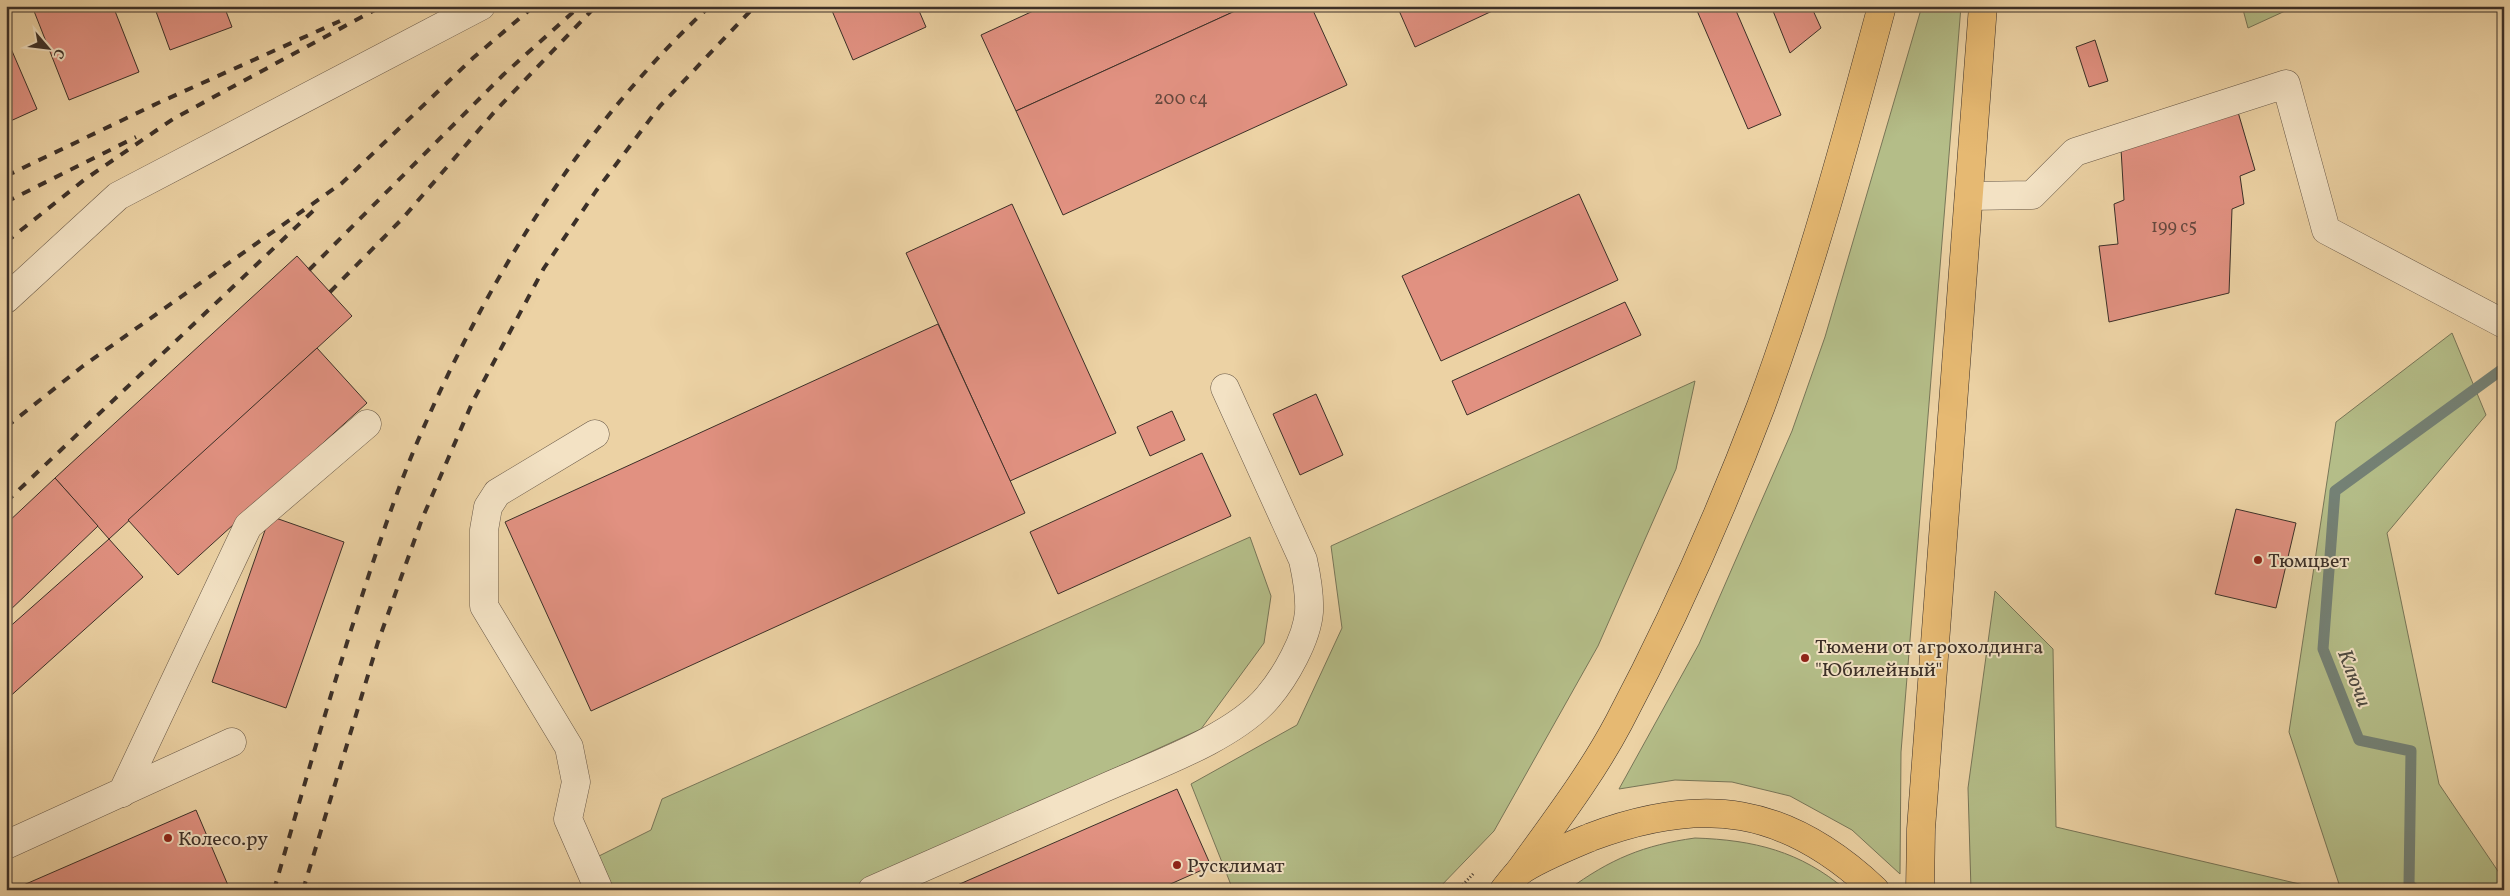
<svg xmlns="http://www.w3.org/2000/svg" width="2510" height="896" font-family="Vollkorn,serif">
  <rect width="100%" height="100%" fill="#ecd2a4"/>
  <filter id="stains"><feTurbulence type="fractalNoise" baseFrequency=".004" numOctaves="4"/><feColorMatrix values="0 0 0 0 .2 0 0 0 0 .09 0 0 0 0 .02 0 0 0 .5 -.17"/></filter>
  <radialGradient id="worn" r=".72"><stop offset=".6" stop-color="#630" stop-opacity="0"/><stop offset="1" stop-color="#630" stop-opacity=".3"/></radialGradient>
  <g fill="#b4bd88" stroke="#787658">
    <polygon points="1922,6 1961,6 1901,752 1900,874 1852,830 1790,796 1732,782 1675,780 1619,789 1699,644 1792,431 1825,337"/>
    <polygon points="2242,6 2296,6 2248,28"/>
    <polygon points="2452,333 2486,415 2387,533 2439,784 2504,880 2504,890 2341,890 2289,732 2336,422"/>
    <polygon points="1695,381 1676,469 1598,646 1494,831 1437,890 1233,890 1191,784 1297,725 1342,628 1331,546"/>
    <polygon points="1250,537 1271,596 1264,643 1201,729 848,890 613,890 599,856 651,830 662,799"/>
    <polygon points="1995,591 2053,649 2056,827 2325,890 1971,890 1968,788"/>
    <path d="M1695,838c59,2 105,13 151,52h-278c42,-31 76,-45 127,-52z"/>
  </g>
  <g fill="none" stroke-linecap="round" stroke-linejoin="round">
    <polyline stroke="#748175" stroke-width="11" points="2416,890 2409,885 2411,751 2359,740 2323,649 2335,491 2504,368"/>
  </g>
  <g fill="#e19181" stroke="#3c3028">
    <polygon points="32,6 113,6 139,72 69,100"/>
    <polygon points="154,6 224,6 232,27 170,50"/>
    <polygon points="830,6 917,6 926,27 853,60"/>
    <polygon points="1044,6 1246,6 1016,111 981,35"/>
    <polygon points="1246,6 1311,6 1347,85 1063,215 1016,111"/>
    <polygon points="1397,6 1503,6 1415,47"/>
    <polygon points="1695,6 1734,6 1781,115 1748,129"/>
    <polygon points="1771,6 1811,6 1821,28 1790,53"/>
    <polygon points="6,37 37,109 6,123"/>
    <polygon points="2095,40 2108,81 2089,87 2076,47"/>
    <polygon points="2238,112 2255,170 2240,176 2244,204 2232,209 2229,293 2109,322 2099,246 2118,244 2114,204 2124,200 2121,149"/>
    <polygon points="1579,194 1618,280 1441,361 1402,276"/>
    <polygon points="1012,204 1116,433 1010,481 906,253"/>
    <polygon points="297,256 352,316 109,539 55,478"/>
    <polygon points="1625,302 1641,335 1467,415 1452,381"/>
    <polygon points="938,324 1025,513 591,711 505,522"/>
    <polygon points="317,348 367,403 178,575 128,520"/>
    <polygon points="1316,394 1343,455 1300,475 1273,414"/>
    <polygon points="1172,411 1185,440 1150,456 1137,427"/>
    <polygon points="1202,453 1231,516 1058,594 1030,532"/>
    <polygon points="55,478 98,526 6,614 6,524"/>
    <polygon points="2236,509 2296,523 2276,608 2215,594"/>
    <polygon points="270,516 344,542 286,708 212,682"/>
    <polygon points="109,539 143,577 6,700 6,630"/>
    <polygon points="1177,789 1211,866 1157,890 946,890"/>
    <polygon points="196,810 230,890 12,890"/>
  </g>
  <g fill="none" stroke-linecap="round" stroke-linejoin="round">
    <g stroke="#685847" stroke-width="29">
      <g id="minor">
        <polyline points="1969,196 2032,195 2075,152 2286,84 2326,230 2504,324"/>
        <polyline points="6,299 118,196 481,6"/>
        <polyline points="595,434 497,493 488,507 484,530 484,606 569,747 576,782 568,819 599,890"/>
        <polyline points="122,793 248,526 367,424"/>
        <polyline points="6,845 232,742"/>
        <path d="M872,890c77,-34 155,-68 232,-102 49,-22 130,-50 164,-91 17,-20 39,-58 41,-85 1,-18 -2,-34 -6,-52l-78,-172"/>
      </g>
    </g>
    <g stroke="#3c3028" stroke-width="29">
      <g id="major">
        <path d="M1519,872c35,-49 72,-97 100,-150 54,-102 101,-208 142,-316 48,-130 85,-266 121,-400"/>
        <path d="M1504,890c5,-6 10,-13 15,-18 16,-12 53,-27 72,-35 112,-42 195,-31 284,53"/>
        <polyline points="1920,890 1921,829 1983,6"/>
      </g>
    </g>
    <polyline stroke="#3c3028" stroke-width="3" stroke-dasharray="1 2.5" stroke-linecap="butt" points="1458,890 1474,873"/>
    <use href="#minor" stroke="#f3e2c4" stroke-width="28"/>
    <use href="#major" stroke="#e6b972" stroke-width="28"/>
    <g stroke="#3c3028" stroke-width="4" stroke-dasharray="9 9" stroke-linecap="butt">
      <polyline points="6,176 158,103 340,21"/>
      <polyline points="6,202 136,137"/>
      <polyline points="6,242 84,180 173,119 382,6"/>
      <polyline points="309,270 503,75 580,6"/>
      <polyline points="330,292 403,218 496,110 596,6"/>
      <polyline points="6,427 83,366 342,183 473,58 534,6"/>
      <polyline points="6,502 313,211"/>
      <path d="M274,890c25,-87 50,-174 77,-260 20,-62 40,-125 65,-185 69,-161 164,-319 294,-439"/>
      <polyline points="303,890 378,642 422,519 473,401 544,268 596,191 660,106 755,6"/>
    </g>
  </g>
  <g fill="#8f2418" stroke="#f3e2c4" stroke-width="2">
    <circle cx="2258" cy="560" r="5"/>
    <circle cx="1805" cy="658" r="5"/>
    <circle cx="168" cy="838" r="5"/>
    <circle cx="1177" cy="865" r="5"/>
  </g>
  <g text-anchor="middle" stroke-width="4" stroke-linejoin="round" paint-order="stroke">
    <g font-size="18" fill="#65483e">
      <text x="1181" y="104">200 с4</text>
      <text x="2174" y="232">199 с5</text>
    </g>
    <g font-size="20" fill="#3c3028" stroke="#f3e2c4" text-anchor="start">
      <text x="2268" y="567">Тюмцвет</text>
      <text x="1815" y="653">Тюмени от агрохолдинга<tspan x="1815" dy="23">"Юбилейный"</tspan></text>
      <text x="178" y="845">Колесо.ру</text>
      <text x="1187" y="872">Русклимат</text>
    </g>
    <g font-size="21" font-style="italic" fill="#4f4b42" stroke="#f3e2c4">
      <text transform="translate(2355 678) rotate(69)" y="7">Ключи</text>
    </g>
  </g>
  <rect width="2510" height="896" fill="none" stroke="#ecd2a4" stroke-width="25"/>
  <rect x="8" y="8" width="2495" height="881" fill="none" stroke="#3c3028" stroke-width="2.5"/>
  <rect x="12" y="12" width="2485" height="871" fill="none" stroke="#3c3028"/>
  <g transform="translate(48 48) rotate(118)" stroke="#f3e2c4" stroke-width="4" paint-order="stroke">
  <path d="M0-4L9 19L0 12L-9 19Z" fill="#3c3028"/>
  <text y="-8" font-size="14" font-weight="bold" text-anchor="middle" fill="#3c3028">С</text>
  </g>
  <rect width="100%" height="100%" filter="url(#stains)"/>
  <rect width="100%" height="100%" fill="url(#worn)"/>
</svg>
